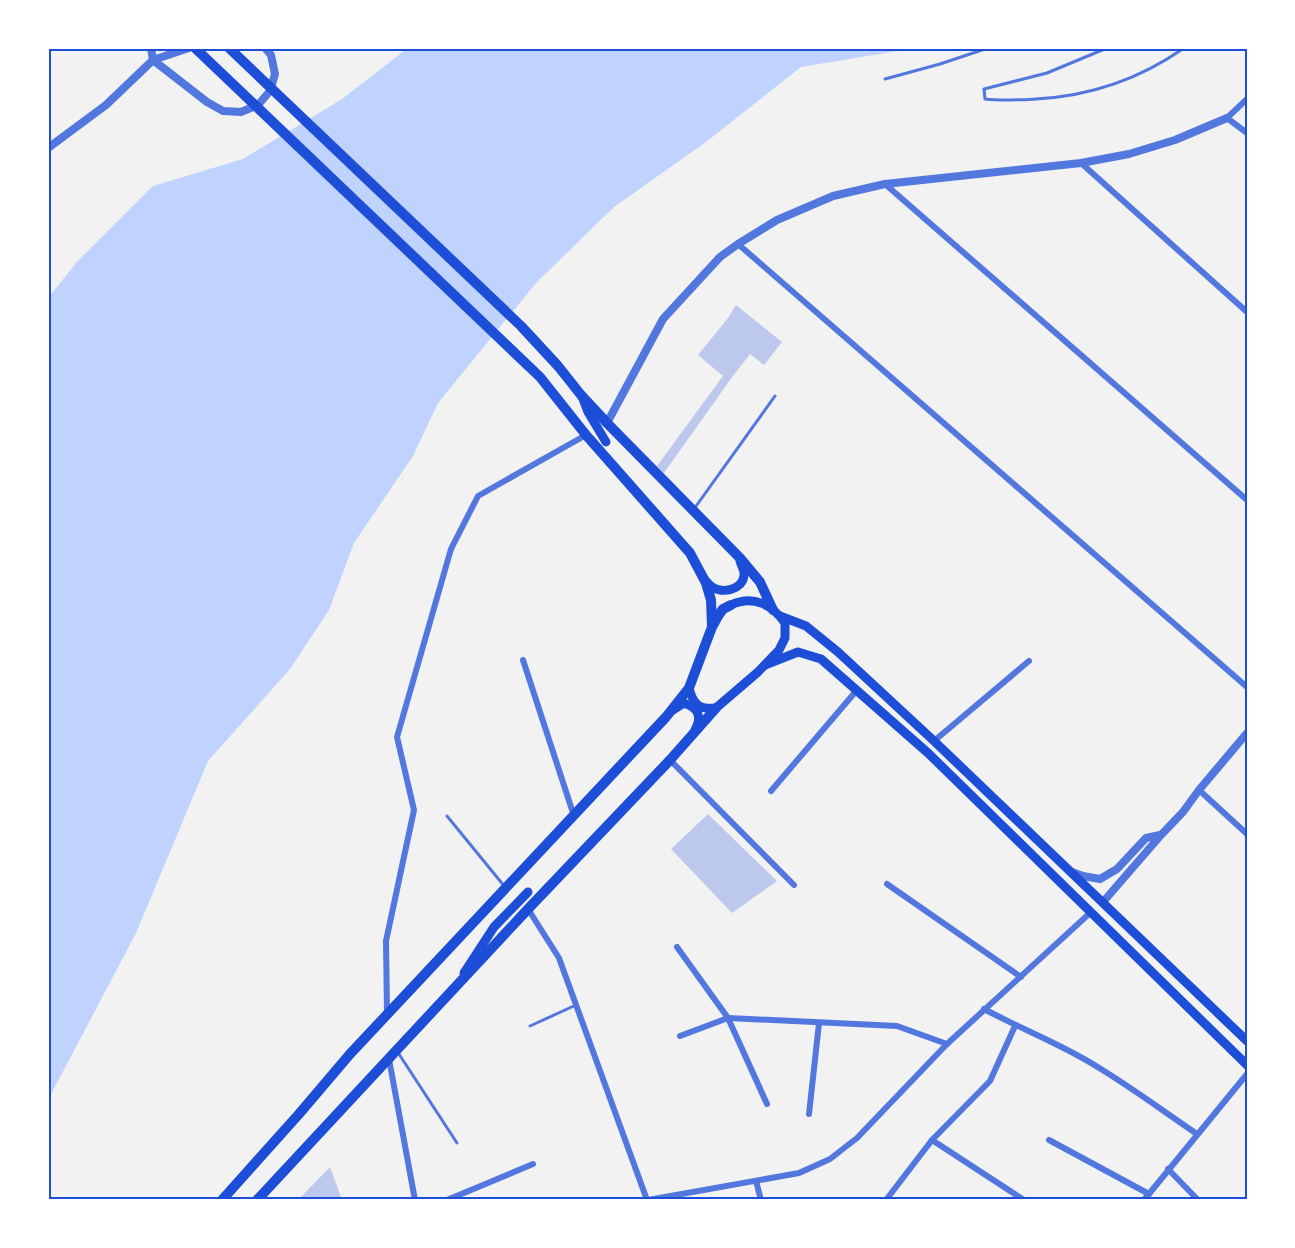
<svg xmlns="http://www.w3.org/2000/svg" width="1295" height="1248" font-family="Jost,sans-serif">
  <rect width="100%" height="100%" fill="#f2f2f2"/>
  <polygon fill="#bfd3fe" points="408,48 916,48 801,67 706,142 614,207 536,283 438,403 413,456 354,543 329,610 290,669 208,761 136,933 48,1100 48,298 77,262 153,186 243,159 342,99"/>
  <g fill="#bdc9ec">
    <polygon points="736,305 782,342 764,365 750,354 730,380 664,473 657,466 723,376 698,355 728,318"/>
    <polygon points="708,814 777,881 732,913 671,849"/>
    <polygon points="330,1167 342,1200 298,1200"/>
  </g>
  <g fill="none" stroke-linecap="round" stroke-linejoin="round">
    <g stroke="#5277de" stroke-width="3">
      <path d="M1107,48l-60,25 -63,16 1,10c18,2 33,1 51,0 54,-3 104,-20 148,-51"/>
      <polyline points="885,79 940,64 988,48"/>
      <polyline points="694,509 775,396"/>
      <polyline points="447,816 505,887"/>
      <polyline points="530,1026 576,1005"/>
      <polyline points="397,1051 457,1143"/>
    </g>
    <g stroke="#5277de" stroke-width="6">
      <polyline points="1247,99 1227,118 1247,133"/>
      <polyline points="1081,163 1247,312"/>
      <polyline points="885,184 1247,500"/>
      <polyline points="738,244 1247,687"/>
      <polyline points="523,660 574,816"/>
      <polyline points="934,741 1029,661"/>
      <polyline points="670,760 794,885"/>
      <polyline points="1199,790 1247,834"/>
      <polyline points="771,791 857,690"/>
      <polyline points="887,884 1021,977"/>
      <polyline points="528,909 559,958 647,1200"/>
      <polyline points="677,947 728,1018 767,1104"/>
      <path d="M984,1009c37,20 77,35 112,57 35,21 67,45 101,68"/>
      <polyline points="387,1013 386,941 414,810 397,737 451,549 478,496 586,435"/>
      <polyline points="680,1036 728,1018 897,1026 947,1044"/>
      <polyline points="389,1059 415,1200"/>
      <polyline points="809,1114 819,1023"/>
      <polyline points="932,1140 1024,1200"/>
      <polyline points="1049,1140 1149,1194"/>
      <polyline points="1168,1169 1198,1200"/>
      <polyline points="756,1181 761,1200"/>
      <polyline points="447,1200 533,1164"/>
      <polyline points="648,1200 799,1173 830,1159 857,1138 947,1044 1090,913"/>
      <polyline points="886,1200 932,1140 990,1081 1015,1026"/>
      <polyline points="1144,1200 1247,1074"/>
    </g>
    <g stroke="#5277de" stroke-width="8">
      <polyline points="151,48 153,60 189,48"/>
      <polyline points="48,148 106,105 153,60 207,102 223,111 241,112 258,105 270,91 275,74 271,55 265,48"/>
      <polyline points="607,423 663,319 720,257 738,244 777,220 833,196 885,184 1081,163 1129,154 1175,140 1227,118"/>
      <polyline points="1072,872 1083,876 1100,879 1117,869 1146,838 1160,835"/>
      <polyline points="1103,902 1161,835 1183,812 1199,790 1247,733"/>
    </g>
    <g stroke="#1d4ed8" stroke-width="9">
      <polyline points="583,399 588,412 606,442"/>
      <path d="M704,579c3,3 5,6 8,8 10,7 31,3 32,-12 1,-4 -3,-10 -4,-14"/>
      <polyline points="780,616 806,626 838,652 934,741 1247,1041"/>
      <polyline points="765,665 798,652 821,659 928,753 1247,1065"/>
      <path d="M689,688c4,16 10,22 27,20l42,-36 21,-22 6,-12v-15c-13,-19 -32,-28 -54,-18"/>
      <path d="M673,710l11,-7c15,5 18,14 11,27"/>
      <polyline points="464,973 494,927 528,892"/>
    </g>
    <g stroke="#1d4ed8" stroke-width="10">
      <polyline points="195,48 540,377 586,435 690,553 706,583 711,600 712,626"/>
      <polyline points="229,48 521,326 558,366 581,395 607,423 740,558 760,582 773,610"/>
      <polyline points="222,1200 299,1114 350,1054 666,717 689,688 712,627 718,616 723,609 731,605"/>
      <polyline points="257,1200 528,909 670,760 716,708"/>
    </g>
  </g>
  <rect width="1295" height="1248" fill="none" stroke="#ffffff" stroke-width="99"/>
  <rect x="50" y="50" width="1196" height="1148" fill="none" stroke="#1d4ed8" stroke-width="2"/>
</svg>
